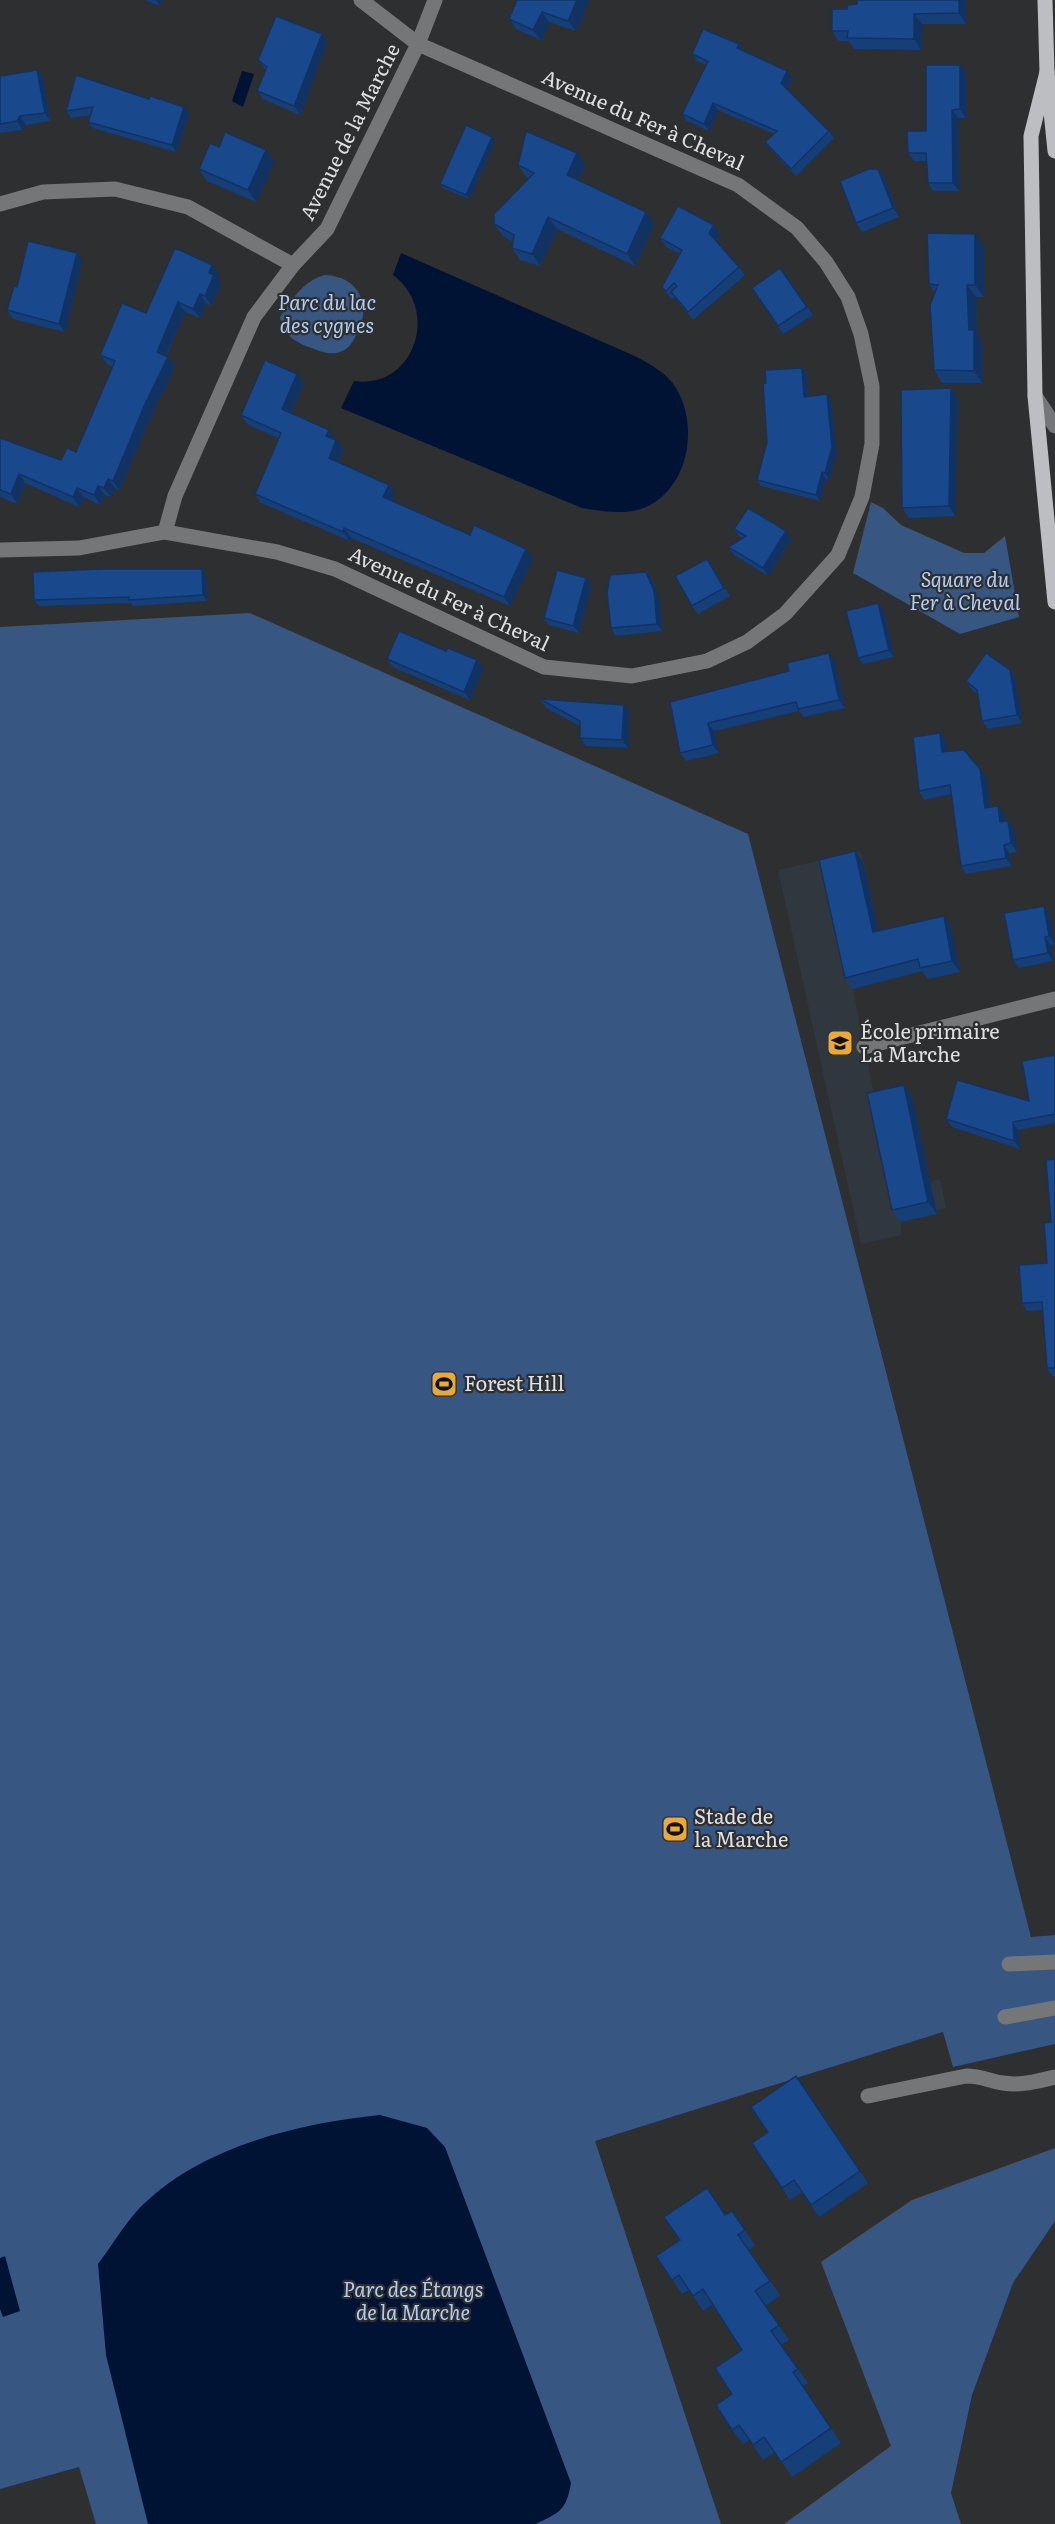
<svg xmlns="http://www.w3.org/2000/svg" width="1055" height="2524" font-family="Literata,serif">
  <rect width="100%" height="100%" fill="#2d2f31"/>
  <polygon fill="#31373e" points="861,851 889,979 853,989 876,1104 912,1097 930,1182 940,1179 946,1208 901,1222 901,1235 861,1244 778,870"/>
  <g fill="#375682">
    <path d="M325,275c33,1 48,30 32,58 -3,7 -7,15 -15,18 -11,6 -25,-1 -36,-5 -16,-7 -22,-13 -26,-29 12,-18 23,-36 45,-42z"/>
    <polygon points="871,502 883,508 901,525 964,553 984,553 1005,536 1019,617 960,634 853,573"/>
    <polygon points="250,613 748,834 1031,1937 1055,1935 1055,2044 953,2067 943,2032 595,2141 721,2524 96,2524 79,2467 0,2489 0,627"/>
    <polygon points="1055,2148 1055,2221 1013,2283 972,2395 951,2493 961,2524 784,2524 891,2446 821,2262 912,2200"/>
  </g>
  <g fill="#001335">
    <polygon points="242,71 254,74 243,107 232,101"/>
    <path d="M401,253l236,104c14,8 30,16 39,31 24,39 12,105 -35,121 -20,6 -40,2 -59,-1l-241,-100 13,-27c60,9 87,-71 39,-106z"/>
    <path d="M380,2115l47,13 18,19 126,336c-5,28 -11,29 -35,41h-388l-42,-169 -8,-91c13,-17 24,-36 38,-52 59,-64 162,-89 244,-97z"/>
    <polygon points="5,2256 20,2311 3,2317 0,2309 0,2258"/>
  </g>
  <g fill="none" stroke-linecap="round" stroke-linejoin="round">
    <g stroke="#757678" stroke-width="15">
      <polyline points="0,204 43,192 115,189 188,207 293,265"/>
      <polyline points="1035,396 1055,426"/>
      <polyline points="165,532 175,496 254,317 293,265 327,229 418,44 435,0"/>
      <polyline points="0,550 79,548 165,532 277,552 335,569 544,667 632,676 707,661 747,642 785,614 838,555 862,497 872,444 872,386 861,334 848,297 826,262 797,228 738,185 418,44 361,0"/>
      <polyline points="864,1047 1055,999"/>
      <polyline points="1009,1964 1055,1962"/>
      <polyline points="1005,2017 1055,2008"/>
      <path d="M868,2096l98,-20c17,0 22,5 37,7 17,3 36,-2 52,-6"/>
    </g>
    <g stroke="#bcbec1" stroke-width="15">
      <polyline points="1045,0 1047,72 1055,151"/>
      <polyline points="1047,72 1031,136 1035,396 1055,602"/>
    </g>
  </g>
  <g fill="#163f78">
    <polygon points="144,0 162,0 160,6"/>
    <polygon points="589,0 576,31 549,22 541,40 516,29 509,19"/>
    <polygon points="966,0 966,24 922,24 921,50 854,49 849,41 839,41 832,31 847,9 857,4"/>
    <polygon points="327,42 300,115 263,99 257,91 266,70 258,60"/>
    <polygon points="743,51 792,78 787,89 829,131 834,138 796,176 770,149 765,142 774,134 718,110 709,131 687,121 682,114 706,65 697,61 692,54"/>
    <polygon points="960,65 966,73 966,118 958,118 959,191 933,191 928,183 927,161 914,161 908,153 926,131"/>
    <polygon points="37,70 43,78 50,121 26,125 22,130 0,133 0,76"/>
    <polygon points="149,99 184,107 189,114 176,152 93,128 88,122 90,115 71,118 66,111"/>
    <polygon points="495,141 469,199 443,188 440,184"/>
    <polygon points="219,147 266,150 274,162 256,202 207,181 199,169"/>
    <polygon points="577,153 585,165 578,181 654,224 635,266 557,229 540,266 520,260 512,248 513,242 503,236 494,224 529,179 526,177 518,165"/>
    <polygon points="878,169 884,177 899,217 862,232 856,223"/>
    <polygon points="720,234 716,240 739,267 745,275 693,320 674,297 672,299 668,295 662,287 680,254 666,247 660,238"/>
    <polygon points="984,246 984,297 976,297 977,334 982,342 982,383 942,383 934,370 935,293 929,284"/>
    <polygon points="82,261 65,332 13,319 7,310 17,287"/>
    <polygon points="780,268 813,315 783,334 752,288"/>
    <polygon points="219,274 217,279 221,284 211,306 206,303 200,318 185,312 166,356 175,366 152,413 119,490 115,488 111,497 105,495 100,505 84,497 79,507 25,483 17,504 0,497 0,438 61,460 76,452 113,367 107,364 100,355 146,313"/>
    <polygon points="806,374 808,396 831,400 836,453 829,480 826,479 820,501 761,486 757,480 767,442 766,383"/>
    <polygon points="304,383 291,413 336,440 343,449 338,462 389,485 395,494 392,501 470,535 533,558 510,606 351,538 350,541 261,503 255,494 278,438 248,425 241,415"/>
    <polygon points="958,398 955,516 909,518 902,508"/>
    <polygon points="734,529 791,539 768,576 734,555 728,547 742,538 740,537"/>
    <polygon points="712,567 730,596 698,614 692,606"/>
    <polygon points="206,575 207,601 133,606 131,603 39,606 34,600"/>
    <polygon points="652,580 659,599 662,631 616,636 611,628"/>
    <polygon points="591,586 579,633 549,625 544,618"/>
    <polygon points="883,610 894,657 863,664 858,658"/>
    <polygon points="446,651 477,660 483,669 470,700 393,667 387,659"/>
    <polygon points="834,661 845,708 804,717 799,711 714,731 719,753 686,761 680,753 670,702"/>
    <polygon points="1010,670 1015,678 1022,723 988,729 982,721 978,694 972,690 966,681"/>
    <polygon points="540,699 624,705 629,713 628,748 586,746 580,738 580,726 546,708"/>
    <polygon points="940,733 946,742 947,752 986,777 990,807 998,806 1004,814 1005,821 1014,829 1017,852 1009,853 1011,866 966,874 961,866 951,794 924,800 919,791"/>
    <polygon points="855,851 863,862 878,930 951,927 960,972 928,979 922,971 853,989 845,978"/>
    <polygon points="1044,906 1049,915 1055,944 1051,945 1053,961 1019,968 1013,960"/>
    <polygon points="1055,1055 1055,1123 1018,1130 1020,1149 952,1127 946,1119 1029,1101"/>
    <polygon points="912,1097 937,1214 900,1222 892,1210"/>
    <polygon points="1055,1159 1055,1376 1052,1376 1047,1368 1043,1310 1027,1311 1022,1303 1047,1263"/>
    <polygon points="796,2076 868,2183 819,2217 802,2192 790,2200 752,2143 768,2132"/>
    <polygon points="732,2211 755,2245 749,2250 780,2295 765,2306 789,2340 781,2345 808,2383 803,2386 841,2443 792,2477 775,2452 763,2460 749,2440 743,2444 732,2430 732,2394 742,2350 713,2304 703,2311 689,2290 682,2294 656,2256"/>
  </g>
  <g fill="#123362">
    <polygon points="156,0 162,0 160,6"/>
    <polygon points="577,0 589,0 576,31 568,21"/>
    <polygon points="959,0 966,0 966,24 959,13"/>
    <polygon points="542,12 549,22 541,40 533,30"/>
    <polygon points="914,14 922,24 921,50 914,39"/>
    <polygon points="322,34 327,42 300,115 294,106"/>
    <polygon points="739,44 743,51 737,48"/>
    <polygon points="960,65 966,73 966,118 960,109"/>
    <polygon points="37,70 43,78 50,121 45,113"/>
    <polygon points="787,71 792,78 786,90 781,83"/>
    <polygon points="713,103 718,110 709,131 704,124"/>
    <polygon points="184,107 189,114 176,152 172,145"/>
    <polygon points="952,110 958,118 959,191 953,183"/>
    <polygon points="20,116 26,125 22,130 17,121"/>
    <polygon points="492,137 495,141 469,199 466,195"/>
    <polygon points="266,150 274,162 256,202 248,190"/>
    <polygon points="577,153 585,165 575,187 567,175"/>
    <polygon points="878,169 884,177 899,217 893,208"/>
    <polygon points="646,212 654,224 635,266 627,254"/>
    <polygon points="548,217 557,229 540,266 532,254"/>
    <polygon points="714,225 720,234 715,241 709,233"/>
    <polygon points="975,234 984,246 984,297 975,285"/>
    <polygon points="77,253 82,261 65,332 59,324"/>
    <polygon points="212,265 219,274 217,279 221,284 211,306 205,296 209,273"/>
    <polygon points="967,285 976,297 977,334 982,342 982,383 974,371 969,330"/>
    <polygon points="200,294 206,303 200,318 193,309"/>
    <polygon points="178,302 185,312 163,361 157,352"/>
    <polygon points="168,357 175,366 152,413 119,490 113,481 145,404"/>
    <polygon points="802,368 806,374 809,403 804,397"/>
    <polygon points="297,374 304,383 288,419 282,409"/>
    <polygon points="951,388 958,398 955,516 949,506"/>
    <polygon points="827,394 831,400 836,453 829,480 825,473"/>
    <polygon points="329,430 335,440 326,436"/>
    <polygon points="336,440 343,449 336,467 329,458"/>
    <polygon points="822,472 826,479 820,501 816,495"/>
    <polygon points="19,474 25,483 17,504 11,494"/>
    <polygon points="108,479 115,488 111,497 104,488"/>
    <polygon points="389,485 395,494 390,506 383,497"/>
    <polygon points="98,486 105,495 100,505 94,495"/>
    <polygon points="77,488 84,497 79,507 73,497"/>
    <polygon points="344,528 351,538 350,541 343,532"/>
    <polygon points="786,531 791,539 768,576 763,568"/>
    <polygon points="526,549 533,558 510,606 504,597"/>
    <polygon points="202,569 206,575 207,601 203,595"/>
    <polygon points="646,572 652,580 659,599 662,631 657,624"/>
    <polygon points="586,578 591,586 579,633 573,626"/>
    <polygon points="878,603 883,610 894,657 889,650"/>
    <polygon points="829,653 834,661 845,708 839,700"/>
    <polygon points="477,660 483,669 470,700 464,692"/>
    <polygon points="1010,670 1015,678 1022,723 1017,715"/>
    <polygon points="624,705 629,713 628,748 622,740"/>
    <polygon points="708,723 714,731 719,753 713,745"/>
    <polygon points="940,733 946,742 948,760 942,752"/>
    <polygon points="980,769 986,777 991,816 985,808"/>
    <polygon points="998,806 1004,814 1006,830 1000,822"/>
    <polygon points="1008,821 1014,829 1017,852 1011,843"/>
    <polygon points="1004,845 1009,853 1011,866 1006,858"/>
    <polygon points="855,851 863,862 881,943 873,932"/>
    <polygon points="1044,906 1049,915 1055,944 1049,936"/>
    <polygon points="944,916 951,927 960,972 952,961"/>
    <polygon points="1045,937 1051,945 1053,961 1048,953"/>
    <polygon points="904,1085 912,1097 937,1214 928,1202"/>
    <polygon points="1013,1122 1018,1130 1020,1149 1014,1141"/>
  </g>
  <g fill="#19498c" stroke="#123362" stroke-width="1.5">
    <polygon points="517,0 577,0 568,21 542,12 533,30 509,19"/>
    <polygon points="857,0 959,0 959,13 914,14 914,39 847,38 848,31 832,31 832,9 847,9 847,5 857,4"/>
    <polygon points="276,16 322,34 294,106 257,91 267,67 258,60"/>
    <polygon points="703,29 739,44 737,48 787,71 781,83 829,131 791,169 765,142 777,131 713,103 704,124 682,114 708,61 692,54"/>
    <polygon points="926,65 960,65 960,109 952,110 953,183 928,183 926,153 908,153 907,131 926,131"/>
    <polygon points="37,70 45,113 20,116 17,121 0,124 0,76"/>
    <polygon points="76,75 149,99 150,96 184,107 172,145 88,122 93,107 66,111"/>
    <polygon points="466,125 492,137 466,195 440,184"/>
    <polygon points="526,131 577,153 567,175 646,212 627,254 548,217 532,254 512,248 514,235 494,224 494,214 534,173 518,165"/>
    <polygon points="225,132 266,150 248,190 199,169 210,143 219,147"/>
    <polygon points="869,169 878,169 893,208 856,223 840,181"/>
    <polygon points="678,206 714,225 709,233 739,267 688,312 671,292 677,286 674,283 666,291 662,287 682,250 660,238"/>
    <polygon points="927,233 975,234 975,285 967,285 969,330 974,330 974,371 934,370 930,305 938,285 929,284"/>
    <polygon points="28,241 77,253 59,324 7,310 14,286 17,287"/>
    <polygon points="175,248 212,265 209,273 214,275 205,296 200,294 193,309 178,302 157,352 168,357 145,404 113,481 108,479 104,488 98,486 94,495 77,488 73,497 19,474 11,494 0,490 0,438 61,460 67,448 76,452 115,361 100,355 122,303 146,313"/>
    <polygon points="780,268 807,307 778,326 752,288"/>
    <polygon points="265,360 297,374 282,409 329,430 326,436 336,440 329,458 389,485 383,497 470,535 474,525 526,549 504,597 344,528 343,532 255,494 281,433 241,415"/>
    <polygon points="802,368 804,397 827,394 832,447 825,473 822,472 816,495 757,480 767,442 763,383 766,383 765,370"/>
    <polygon points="951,388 949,506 902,508 901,390"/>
    <polygon points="748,508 786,531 763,568 728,547 746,536 734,529"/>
    <polygon points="707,559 724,588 692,606 675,576"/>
    <polygon points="100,569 202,569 203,595 129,600 129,597 34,600 33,572"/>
    <polygon points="557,570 586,578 573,626 544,618"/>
    <polygon points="646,572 654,591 657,624 611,628 607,593 610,575"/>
    <polygon points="878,603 889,650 858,658 846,611"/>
    <polygon points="399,631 446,651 448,648 477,660 464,692 387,659"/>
    <polygon points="829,653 839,700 798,709 796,702 708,723 713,745 680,753 670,702 789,671 787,663"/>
    <polygon points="986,653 1010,670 1017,715 982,721 977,690 966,681"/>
    <polygon points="540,699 624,705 622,740 580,738 580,721"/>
    <polygon points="940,733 942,752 964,750 980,769 985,808 998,806 1000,822 1008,821 1011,843 1004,845 1006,858 961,866 950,785 919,791 913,737"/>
    <polygon points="855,851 873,932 944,916 952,961 920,968 918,959 845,978 819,860"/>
    <polygon points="1044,906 1049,936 1045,937 1048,953 1013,960 1004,913"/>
    <polygon points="1055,1055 1055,1114 1013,1122 1014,1141 946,1119 957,1080 1029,1101 1022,1061"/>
    <polygon points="904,1085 928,1202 892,1210 867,1093"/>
    <polygon points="1055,1159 1055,1368 1047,1368 1042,1302 1022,1303 1019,1265 1047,1263 1044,1223 1051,1222 1046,1160"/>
    <polygon points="796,2076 860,2171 811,2205 794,2180 782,2188 752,2143 768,2132 751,2107"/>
    <polygon points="707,2188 725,2215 732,2211 745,2230 738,2235 770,2281 755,2291 779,2325 771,2331 798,2369 793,2372 831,2428 781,2462 764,2437 753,2445 739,2425 732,2430 716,2405 732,2394 715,2368 742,2350 703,2289 693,2296 679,2275 672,2280 656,2256 680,2240 664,2217"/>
  </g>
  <defs>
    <g id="school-square" transform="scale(1.35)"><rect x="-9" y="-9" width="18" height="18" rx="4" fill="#eaaa39" stroke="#2d2f31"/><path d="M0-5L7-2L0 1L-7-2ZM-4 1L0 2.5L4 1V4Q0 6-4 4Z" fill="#111"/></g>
    <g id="stadium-square" transform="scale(1.35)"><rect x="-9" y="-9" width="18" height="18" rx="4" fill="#eaaa39" stroke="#2d2f31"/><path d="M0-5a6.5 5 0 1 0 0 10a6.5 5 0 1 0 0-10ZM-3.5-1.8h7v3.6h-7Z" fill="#111"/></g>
  </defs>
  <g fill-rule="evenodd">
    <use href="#school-square" x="840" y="1043"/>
    <use href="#stadium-square" x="444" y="1384"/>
    <use href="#stadium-square" x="675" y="1829"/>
  </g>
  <g text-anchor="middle" stroke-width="4.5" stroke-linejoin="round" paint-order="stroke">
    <g font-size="20" fill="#dfe0e2" stroke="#2d2f31">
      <text transform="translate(643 120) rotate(24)" y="7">Avenue du Fer à Cheval</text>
      <text transform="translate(350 132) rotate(-63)" y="7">Avenue de la Marche</text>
      <text transform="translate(449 599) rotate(25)" y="7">Avenue du Fer à Cheval</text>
    </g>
    <g font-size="20" font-style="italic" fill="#b3cef4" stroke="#2d2f31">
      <text x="327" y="310">Parc du lac<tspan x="327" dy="23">des cygnes</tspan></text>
      <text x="965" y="587">Square du<tspan x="965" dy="23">Fer à Cheval</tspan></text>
      <text x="413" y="2297">Parc des Étangs<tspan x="413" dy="23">de la Marche</tspan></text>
    </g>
    <g font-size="20" fill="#dfe0e2" stroke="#2d2f31" text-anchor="start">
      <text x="860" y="1039">École primaire<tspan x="860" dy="23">La Marche</tspan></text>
      <text x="464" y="1391">Forest Hill</text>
      <text x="694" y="1824">Stade de<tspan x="694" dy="23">la Marche</tspan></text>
    </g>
  </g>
</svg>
